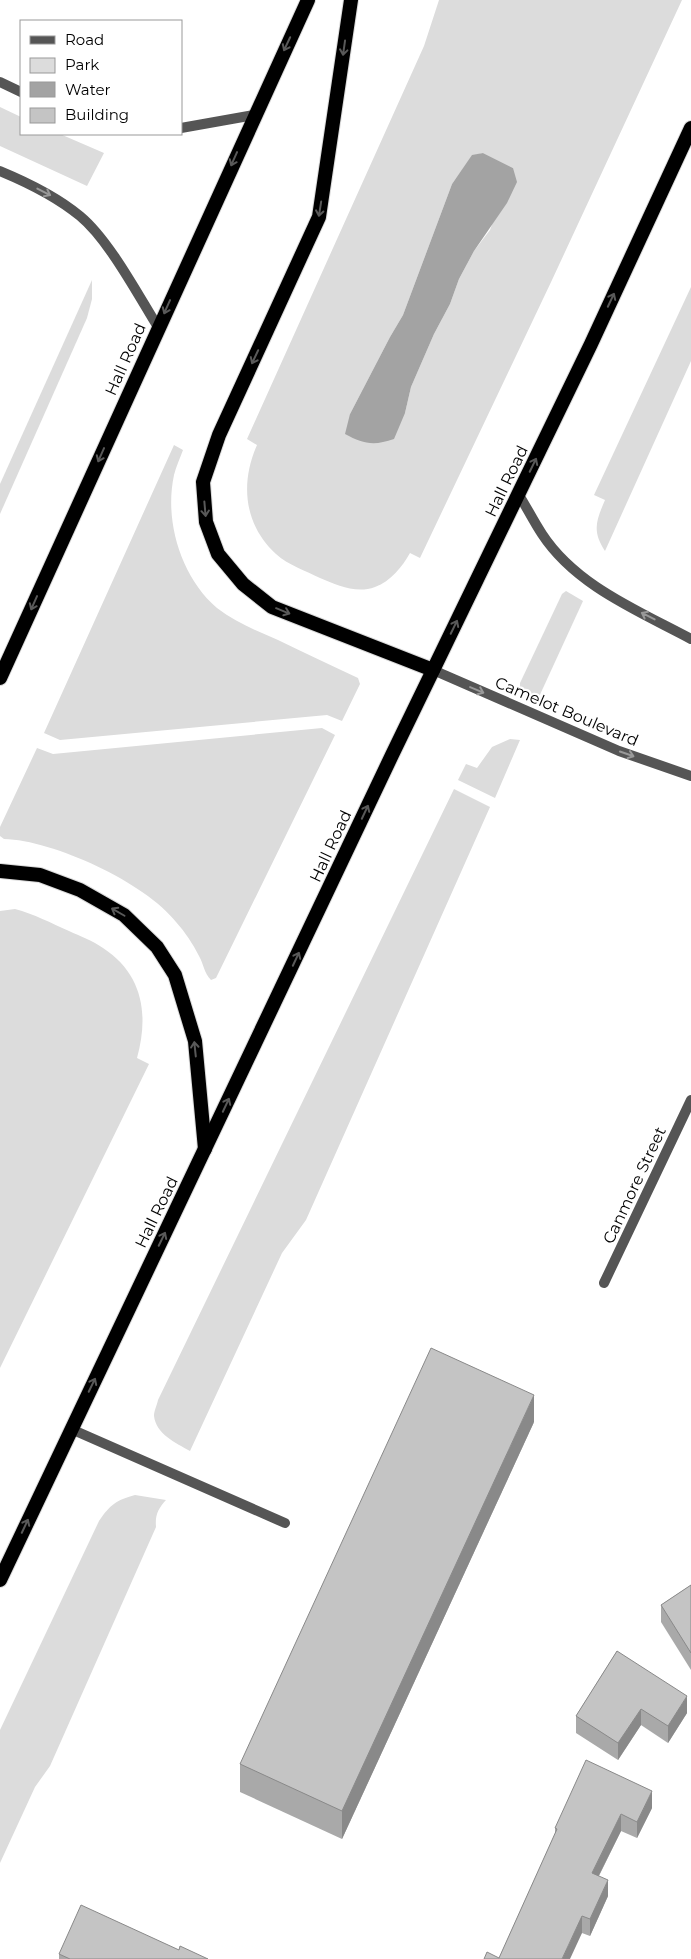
<svg xmlns="http://www.w3.org/2000/svg" width="691" height="1959" font-family="Montserrat,sans-serif">
  <rect width="100%" height="100%" fill="#fff"/>
  <g fill="#dcdcdc" fill-rule="evenodd">
    <path d="M439,0h243l-130,280 -132,278 -10,-5c-8,14 -19,28 -35,34 -19,7 -38,-2 -55,-9 -14,-7 -32,-13 -44,-24 -32,-29 -36,-71 -19,-109l-10,-6 177,-393zM483,153l30,15 -23,62 -16,21 -15,28 -9,25 -16,30 -23,53 -6,26 -55,1 40,-77 13,-22 49,-131 20,-28z"/>
    <polygon points="0,107 21,117 21,134 60,134 104,153 87,186 0,146"/>
    <polygon points="92,280 92,299 87,318 0,514 0,484"/>
    <path d="M691,287v74l-86,190c-13,-20 -9,-30 0,-51l-11,-5z"/>
    <path d="M174,445l9,5c-3,8 -7,17 -9,25 -10,46 7,102 43,133 18,14 40,23 61,32 26,13 53,25 80,38l2,6 -18,37 -15,-6 -267,25 -16,-7z"/>
    <polygon points="566,591 583,601 538,699 520,689 520,683 562,594"/>
    <path d="M322,728l13,7 -119,243 -5,2c-7,-7 -7,-15 -12,-24 -6,-12 -14,-24 -23,-34 -30,-39 -123,-82 -172,-83l-4,-3v-9l37,-79 16,6z"/>
    <polygon points="510,739 520,740 495,798 458,780 466,764 477,768 492,747"/>
    <path d="M454,789l36,18 -184,413 -24,33 -92,198c-14,-8 -34,-17 -36,-35 0,-5 3,-11 4,-16z"/>
    <path d="M15,909c19,5 36,14 54,22 11,5 24,10 34,17 40,26 46,67 34,110l12,6 -149,304v-457z"/>
    <path d="M135,1495l31,5c-8,9 -11,15 -10,27l-106,239 -15,21 -35,76v-133l99,-209c11,-16 17,-21 36,-26z"/>
  </g>
  <path fill="#a3a3a3" d="M483,153l30,15 4,14 -10,21 -33,48 -15,28 -9,25 -16,30 -23,53 -6,26 -11,26c-20,7 -31,5 -49,-5l5,-20 40,-77 13,-22 49,-131 20,-29z"/>
  <g fill="none" stroke-linecap="round" stroke-linejoin="round">
    <g stroke="#dbdbdb" stroke-width="16">
      <g id="trunk">
        <polyline points="351,0 319,217 219,435 203,482 206,522 218,554 243,584 272,607 433,670"/>
        <polyline points="0,678 308,0"/>
        <polyline points="0,871 40,875 80,890 124,915 157,947 175,975 195,1041 205,1149"/>
        <polyline points="0,1580 392,755 591,344 691,128"/>
      </g>
    </g>
    <polyline stroke="#555" stroke-width="10" points="71,1429 285,1523"/>
    <g stroke="#555" stroke-width="10">
      <polyline points="0,82 21,92"/>
      <polyline points="181,128 254,115"/>
      <path d="M0,171c29,12 56,25 80,45 29,24 58,79 78,111"/>
      <path d="M519,495c8,13 15,27 23,39 34,52 97,77 149,105"/>
      <polyline points="433,670 619,751 691,776"/>
      <polyline points="604,1283 691,1100"/>
    </g>
    <use href="#trunk" stroke="#000" stroke-width="14"/>
  </g>
  <g fill="#a9a9a9">
    <polygon points="534,1422 342,1839 240,1792 240,1764"/>
    <polygon points="691,1585 691,1670 661,1622 661,1605"/>
    <polygon points="617,1651 687,1713 668,1743 641,1725 618,1760 576,1733 576,1716"/>
    <polygon points="652,1808 637,1838 621,1831 599,1876 608,1896 590,1936 582,1933 499,1958 555,1834 555,1828"/>
    <polygon points="179,1950 208,1959 59,1959 59,1954"/>
  </g>
  <g fill="#898989">
    <polygon points="534,1395 534,1422 342,1839 342,1811"/>
    <polygon points="687,1696 687,1713 668,1743 668,1726"/>
    <polygon points="641,1709 641,1725 618,1760 618,1743"/>
    <polygon points="652,1791 652,1808 637,1838 637,1822"/>
    <polygon points="621,1814 621,1831 592,1889 592,1873"/>
    <polygon points="608,1880 608,1896 590,1936 590,1919"/>
    <polygon points="582,1916 582,1933 570,1959 562,1959"/>
  </g>
  <g fill="#c4c4c4" stroke="#898989">
    <polygon points="431,1348 534,1395 342,1811 240,1764"/>
    <polygon points="691,1585 691,1653 661,1605"/>
    <polygon points="617,1651 687,1696 668,1726 641,1709 618,1743 576,1716"/>
    <polygon points="586,1760 652,1791 637,1822 621,1814 592,1873 608,1880 590,1919 582,1916 562,1959 484,1959 487,1952 499,1958 557,1829 555,1828"/>
    <polygon points="81,1905 179,1950 180,1946 208,1959 70,1959 59,1954"/>
  </g>
  <defs><path id="oneway-shaft" d="M-6 0H5M1.5-3L5.5 0L1.5 3" fill="none" stroke-width="1.6" stroke-linecap="round" stroke-linejoin="round" transform="scale(1.25)"/></defs>
  <g stroke="#595959">
    <use href="#oneway-shaft" transform="translate(287 44) rotate(115)"/>
    <use href="#oneway-shaft" transform="translate(344 48) rotate(98)"/>
    <use href="#oneway-shaft" transform="translate(234 159) rotate(114)"/>
    <use href="#oneway-shaft" transform="translate(320 209) rotate(99)"/>
    <use href="#oneway-shaft" transform="translate(611 300) rotate(-65)"/>
    <use href="#oneway-shaft" transform="translate(167 307) rotate(114)"/>
    <use href="#oneway-shaft" transform="translate(255 357) rotate(115)"/>
    <use href="#oneway-shaft" transform="translate(101 455) rotate(114)"/>
    <use href="#oneway-shaft" transform="translate(533 465) rotate(-64)"/>
    <use href="#oneway-shaft" transform="translate(205 509) rotate(85)"/>
    <use href="#oneway-shaft" transform="translate(34 603) rotate(114)"/>
    <use href="#oneway-shaft" transform="translate(283 611) rotate(22)"/>
    <use href="#oneway-shaft" transform="translate(454 627) rotate(-64)"/>
    <use href="#oneway-shaft" transform="translate(365 812) rotate(-65)"/>
    <use href="#oneway-shaft" transform="translate(118 912) rotate(-150)"/>
    <use href="#oneway-shaft" transform="translate(296 959) rotate(-65)"/>
    <use href="#oneway-shaft" transform="translate(195 1049) rotate(-96)"/>
    <use href="#oneway-shaft" transform="translate(226 1105) rotate(-65)"/>
    <use href="#oneway-shaft" transform="translate(162 1239) rotate(-64)"/>
    <use href="#oneway-shaft" transform="translate(92 1385) rotate(-64)"/>
    <use href="#oneway-shaft" transform="translate(25 1526) rotate(-65)"/>
  </g>
  <g stroke="#999">
    <use href="#oneway-shaft" transform="translate(44 192) rotate(27)"/>
    <use href="#oneway-shaft" transform="translate(648 616) rotate(-153)"/>
    <use href="#oneway-shaft" transform="translate(477 690) rotate(23)"/>
    <use href="#oneway-shaft" transform="translate(627 754) rotate(19)"/>
  </g>
  <g text-anchor="middle" stroke-width="4.5" stroke-linejoin="round" paint-order="stroke">
    <g font-size="16" fill="#000" stroke="#fff">
      <text transform="translate(125 359) rotate(-66)" y="6">Hall Road</text>
      <text transform="translate(506 481) rotate(-64)" y="6">Hall Road</text>
      <text transform="translate(567 711) rotate(23)" y="6">Camelot Boulevard</text>
      <text transform="translate(330 846) rotate(-65)" y="6">Hall Road</text>
      <text transform="translate(634 1185) rotate(-65)" y="6">Canmore Street</text>
      <text transform="translate(156 1212) rotate(-64)" y="6">Hall Road</text>
    </g>
  </g>
  <rect x="20" y="20" width="162" height="115" fill="#ffffff" stroke="#999999"/>
  <rect x="30" y="36" width="25" height="8" fill="#555555" stroke="#999999"/>
  <text x="65" y="45" font-size="15" fill="#000000">Road</text>
  <rect x="30" y="58" width="25" height="15" fill="#dcdcdc" stroke="#999999"/>
  <text x="65" y="70" font-size="15" fill="#000000">Park</text>
  <rect x="30" y="82" width="25" height="15" fill="#a3a3a3" stroke="#999999"/>
  <text x="65" y="95" font-size="15" fill="#000000">Water</text>
  <rect x="30" y="108" width="25" height="15" fill="#c4c4c4" stroke="#999999"/>
  <text x="65" y="120" font-size="15" fill="#000000">Building</text>
</svg>
